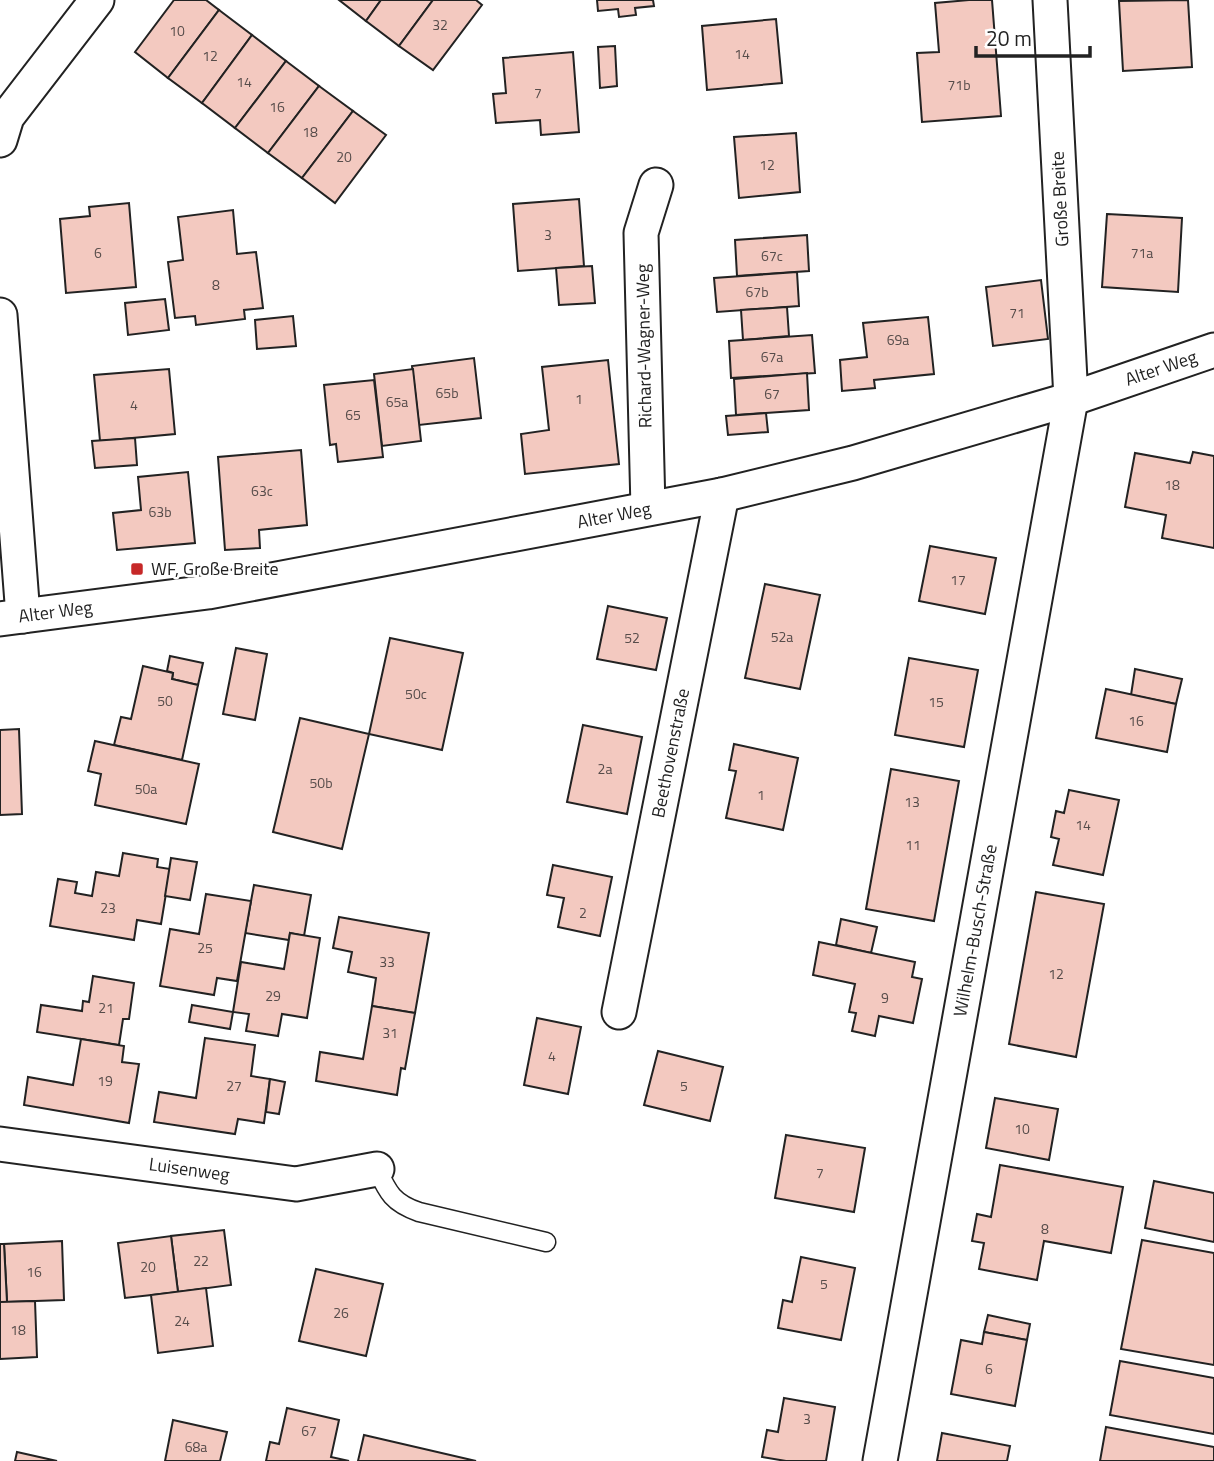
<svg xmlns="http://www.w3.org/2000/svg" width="1214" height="1461" font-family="'Titillium Web',sans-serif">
  <rect width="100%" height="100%" fill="#fff"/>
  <g fill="#f3c9c0" stroke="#222" stroke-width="2">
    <polygon points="174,0 206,0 219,10 168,78 135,52"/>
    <polygon points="339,0 381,0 366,21"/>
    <polygon points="381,0 433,0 399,46 366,21"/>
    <polygon points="433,0 476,0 482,5 433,70 399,46"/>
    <polygon points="597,0 653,0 654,6 635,8 636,15 619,17 618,9 598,11"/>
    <polygon points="969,0 992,0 1001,116 922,122 917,53 939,52 935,3"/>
    <polygon points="1188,0 1192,67 1123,71 1119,1"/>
    <polygon points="219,10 252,35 202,103 168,78"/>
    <polygon points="776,19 782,83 707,90 702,26"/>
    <polygon points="252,35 286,61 235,128 202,103"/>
    <polygon points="615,46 617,86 600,88 598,47"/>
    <polygon points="573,52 579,132 541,135 540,120 496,123 493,94 506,93 503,58"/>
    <polygon points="286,61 319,86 268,153 235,128"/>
    <polygon points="319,86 353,111 302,178 268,153"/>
    <polygon points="353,111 386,135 335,203 302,178"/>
    <polygon points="796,133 800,192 739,198 734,137"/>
    <polygon points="579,199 584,266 518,271 513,204"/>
    <polygon points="129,203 136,287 66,293 60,219 90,216 89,207"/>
    <polygon points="233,210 237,254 256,252 263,308 244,310 245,319 196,325 195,316 175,318 168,262 183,260 178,217"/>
    <polygon points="1107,214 1182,218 1178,292 1102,287"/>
    <polygon points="807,235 809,271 737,276 735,240"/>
    <polygon points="592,266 595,303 559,305 556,268"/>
    <polygon points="797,272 799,306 717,312 714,278"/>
    <polygon points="1041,280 1048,339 993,346 986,287"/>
    <polygon points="165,299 169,330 128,335 125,303"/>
    <polygon points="787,307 789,336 743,340 741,310"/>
    <polygon points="293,316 296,346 257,349 255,320"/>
    <polygon points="928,317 934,374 874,380 875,388 842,391 840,360 867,357 863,323"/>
    <polygon points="812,335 815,373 731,378 729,341"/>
    <polygon points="474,358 481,418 419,425 412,366"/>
    <polygon points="608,360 619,464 525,474 521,434 549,430 542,367"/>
    <polygon points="169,369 175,434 100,441 94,375"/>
    <polygon points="413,369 421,441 382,446 374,374"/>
    <polygon points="807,373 809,410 736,415 734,379"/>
    <polygon points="374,380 383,457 338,462 336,444 330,445 324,385"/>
    <polygon points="766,413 768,432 728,435 726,416"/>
    <polygon points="135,438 137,465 95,468 92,441"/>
    <polygon points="301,450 307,525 259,530 260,548 225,550 218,457"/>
    <polygon points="1193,452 1214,456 1214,548 1162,538 1166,515 1125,507 1135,453 1190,463"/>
    <polygon points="188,472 195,543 117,550 113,513 141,510 138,477"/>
    <polygon points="930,546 996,558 985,614 919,601"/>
    <polygon points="765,584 820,595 800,689 745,678"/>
    <polygon points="608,606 667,618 656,670 597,659"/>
    <polygon points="390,638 463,653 442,750 369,734"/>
    <polygon points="236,648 267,654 255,720 223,714"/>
    <polygon points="170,656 203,663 198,685 172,679 173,673 167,671"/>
    <polygon points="909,658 978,670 964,747 895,735"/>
    <polygon points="143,666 173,673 172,679 198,685 182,760 114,745 121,717 131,719"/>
    <polygon points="1135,669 1182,679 1176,704 1131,695"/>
    <polygon points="1106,689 1176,704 1167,752 1096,738"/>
    <polygon points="300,718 369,734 342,849 273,832"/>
    <polygon points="583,725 642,737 627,814 567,802"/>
    <polygon points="19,729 22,814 0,815 0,730"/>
    <polygon points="95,741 199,764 186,824 95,805 101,774 88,771"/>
    <polygon points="734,744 798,758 783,830 726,818 736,771 729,770"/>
    <polygon points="891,769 959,781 934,921 866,909"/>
    <polygon points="1069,790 1119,800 1103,875 1053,865 1059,839 1051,837 1056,811 1064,813"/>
    <polygon points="123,853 158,859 157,867 170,869 161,924 137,920 134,940 50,926 58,879 77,882 75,893 92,896 96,872 119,876"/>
    <polygon points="171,858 197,862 190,900 165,896"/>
    <polygon points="553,865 612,877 600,936 558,927 564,898 547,895"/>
    <polygon points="254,885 311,895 304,936 290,933 289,940 245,933"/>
    <polygon points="1036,892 1104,904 1076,1057 1009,1044"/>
    <polygon points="206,894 251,901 237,981 217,978 214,995 160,986 170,929 199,934"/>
    <polygon points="339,917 429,933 415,1013 372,1006 376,978 348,972 352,952 333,948"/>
    <polygon points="841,919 877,927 871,953 836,945"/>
    <polygon points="290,933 320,938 307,1018 282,1014 278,1036 246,1031 249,1014 233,1012 241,962 284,969"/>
    <polygon points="819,942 915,962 912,977 922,979 913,1023 879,1016 875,1036 852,1031 856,1013 849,1012 855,984 813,975"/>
    <polygon points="93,976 134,983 129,1019 123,1019 119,1045 37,1032 41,1005 82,1011 83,1001 89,1002"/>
    <polygon points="192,1005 233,1012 230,1029 189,1022"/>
    <polygon points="372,1006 415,1013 405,1069 401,1068 397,1095 316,1081 320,1052 363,1059"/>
    <polygon points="537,1018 581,1027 568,1094 524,1085"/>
    <polygon points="205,1038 255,1045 251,1076 270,1079 264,1123 238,1119 235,1134 154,1122 159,1092 196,1098"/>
    <polygon points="81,1039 124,1046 122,1062 139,1064 129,1123 24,1105 28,1077 73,1085"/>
    <polygon points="658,1051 723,1067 710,1121 644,1105"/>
    <polygon points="270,1079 285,1082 279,1114 266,1112"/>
    <polygon points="995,1098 1058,1109 1049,1160 986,1148"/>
    <polygon points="786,1135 865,1148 854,1212 775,1198"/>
    <polygon points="1000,1165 1123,1187 1111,1253 1044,1241 1037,1280 979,1269 984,1243 972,1241 977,1214 991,1217"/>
    <polygon points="1154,1181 1214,1193 1214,1242 1145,1228"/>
    <polygon points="224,1230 231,1285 178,1292 171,1236"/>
    <polygon points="171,1236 178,1292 125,1298 118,1243"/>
    <polygon points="1142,1240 1214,1253 1214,1365 1121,1349"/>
    <polygon points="62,1241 64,1300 7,1302 4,1244"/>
    <polygon points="0,1244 4,1244 7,1302 0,1302"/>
    <polygon points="801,1257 855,1268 841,1340 778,1328 783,1300 792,1302"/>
    <polygon points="316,1269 383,1284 366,1356 299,1341"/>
    <polygon points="206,1288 213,1346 158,1353 151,1295"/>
    <polygon points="35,1301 37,1357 0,1359 0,1302"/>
    <polygon points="988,1315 1030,1324 1027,1340 984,1332"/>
    <polygon points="984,1332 1027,1340 1015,1406 951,1394 961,1340 982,1344"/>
    <polygon points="1120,1361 1214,1378 1214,1434 1110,1415"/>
    <polygon points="784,1398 835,1407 826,1461 786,1461 762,1457 767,1430 778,1432"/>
    <polygon points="287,1408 339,1420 331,1457 349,1461 266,1461 270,1442 279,1444"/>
    <polygon points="173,1420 227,1432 220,1461 165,1461"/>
    <polygon points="1106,1427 1214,1447 1214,1461 1100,1461"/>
    <polygon points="942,1433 1010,1446 1007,1461 937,1461"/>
    <polygon points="364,1435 476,1461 358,1461"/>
    <polygon points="17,1452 57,1461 15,1461"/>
  </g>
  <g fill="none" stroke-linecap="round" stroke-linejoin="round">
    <g stroke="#222" stroke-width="21">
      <path id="lane" d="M377,1169c11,24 16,34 42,43l127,30"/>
    </g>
    <g stroke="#222" stroke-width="37">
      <g id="street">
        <polyline points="0,140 7,117 97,0"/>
        <polyline points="0,315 23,616"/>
        <polyline points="648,508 641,233 656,185"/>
        <path id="s1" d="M0,619l208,-27 514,-97 131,-32 218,-64 143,-49"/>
        <path id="s2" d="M619,1012l103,-517"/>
        <path id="s3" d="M0,1144l296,40 81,-15"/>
        <path id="s4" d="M880,1461l191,-1062 -21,-399"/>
      </g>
    </g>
    <use href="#lane" stroke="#fff" stroke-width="18"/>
    <use href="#street" stroke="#fff" stroke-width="33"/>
  </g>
  <rect fill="#c62828" stroke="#fff" stroke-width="2.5" x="130" y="562" width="14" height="14" rx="3.5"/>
  <g text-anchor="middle" stroke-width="5" stroke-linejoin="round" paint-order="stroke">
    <g font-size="14" fill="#564c4a">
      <text x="440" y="30">32</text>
      <text x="177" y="36">10</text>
      <text x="742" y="59">14</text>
      <text x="210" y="61">12</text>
      <text x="244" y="87">14</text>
      <text x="959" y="90">71b</text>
      <text x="538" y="98">7</text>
      <text x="277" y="112">16</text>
      <text x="310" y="137">18</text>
      <text x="344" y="162">20</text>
      <text x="767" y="170">12</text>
      <text x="548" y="240">3</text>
      <text x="98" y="258">6</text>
      <text x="1142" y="258">71a</text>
      <text x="772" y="261">67c</text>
      <text x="216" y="290">8</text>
      <text x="757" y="297">67b</text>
      <text x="1017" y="318">71</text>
      <text x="898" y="345">69a</text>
      <text x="772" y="362">67a</text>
      <text x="447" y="398">65b</text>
      <text x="772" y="399">67</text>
      <text x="579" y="404">1</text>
      <text x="397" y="407">65a</text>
      <text x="134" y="410">4</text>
      <text x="353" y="420">65</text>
      <text x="1172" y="490">18</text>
      <text x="262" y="496">63c</text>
      <text x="160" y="517">63b</text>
      <text x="958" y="585">17</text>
      <text x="782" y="642">52a</text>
      <text x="632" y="643">52</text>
      <text x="416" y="699">50c</text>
      <text x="165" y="706">50</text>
      <text x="936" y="707">15</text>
      <text x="1136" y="726">16</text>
      <text x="605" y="774">2a</text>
      <text x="321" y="788">50b</text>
      <text x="146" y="794">50a</text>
      <text x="761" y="800">1</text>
      <text x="912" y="807">13</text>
      <text x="1083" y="830">14</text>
      <text x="913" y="850">11</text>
      <text x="108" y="913">23</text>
      <text x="583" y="918">2</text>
      <text x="205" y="953">25</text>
      <text x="387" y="967">33</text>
      <text x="1056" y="979">12</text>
      <text x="273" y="1001">29</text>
      <text x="885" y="1003">9</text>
      <text x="106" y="1013">21</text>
      <text x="390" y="1038">31</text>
      <text x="552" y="1061">4</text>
      <text x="105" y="1086">19</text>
      <text x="234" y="1091">27</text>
      <text x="684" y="1091">5</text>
      <text x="1022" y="1134">10</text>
      <text x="820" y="1178">7</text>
      <text x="1045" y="1234">8</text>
      <text x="201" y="1266">22</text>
      <text x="148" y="1272">20</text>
      <text x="34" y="1277">16</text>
      <text x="824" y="1289">5</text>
      <text x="341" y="1318">26</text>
      <text x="182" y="1326">24</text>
      <text x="18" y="1335">18</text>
      <text x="989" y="1374">6</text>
      <text x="807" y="1424">3</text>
      <text x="309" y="1436">67</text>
      <text x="196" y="1452">68a</text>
    </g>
    <g font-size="18" fill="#222" stroke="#fff">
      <text transform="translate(1060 199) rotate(-93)" y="6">Große Breite</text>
      <text transform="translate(644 346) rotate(-91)" y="6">Richard-Wagner-Weg</text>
      <text dy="6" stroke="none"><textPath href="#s1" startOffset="1190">Alter Weg</textPath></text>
      <text dy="6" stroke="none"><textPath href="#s1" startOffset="623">Alter Weg</textPath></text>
      <text dy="6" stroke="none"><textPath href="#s1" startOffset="56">Alter Weg</textPath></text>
      <text dy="6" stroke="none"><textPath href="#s2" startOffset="264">Beethovenstraße</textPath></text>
      <text dy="6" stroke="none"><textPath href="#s4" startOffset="539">Wilhelm-Busch-Straße</textPath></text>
      <text dy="6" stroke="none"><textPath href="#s3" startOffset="191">Luisenweg</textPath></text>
    </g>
    <g font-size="18" fill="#222" stroke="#fff" text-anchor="start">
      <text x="151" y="575">WF, Große Breite</text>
    </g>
  </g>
  <path d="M976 46v10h114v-10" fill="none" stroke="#222222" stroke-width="3.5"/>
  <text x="986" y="46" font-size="21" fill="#222222" stroke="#ffffff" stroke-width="5" paint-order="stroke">20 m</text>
</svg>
